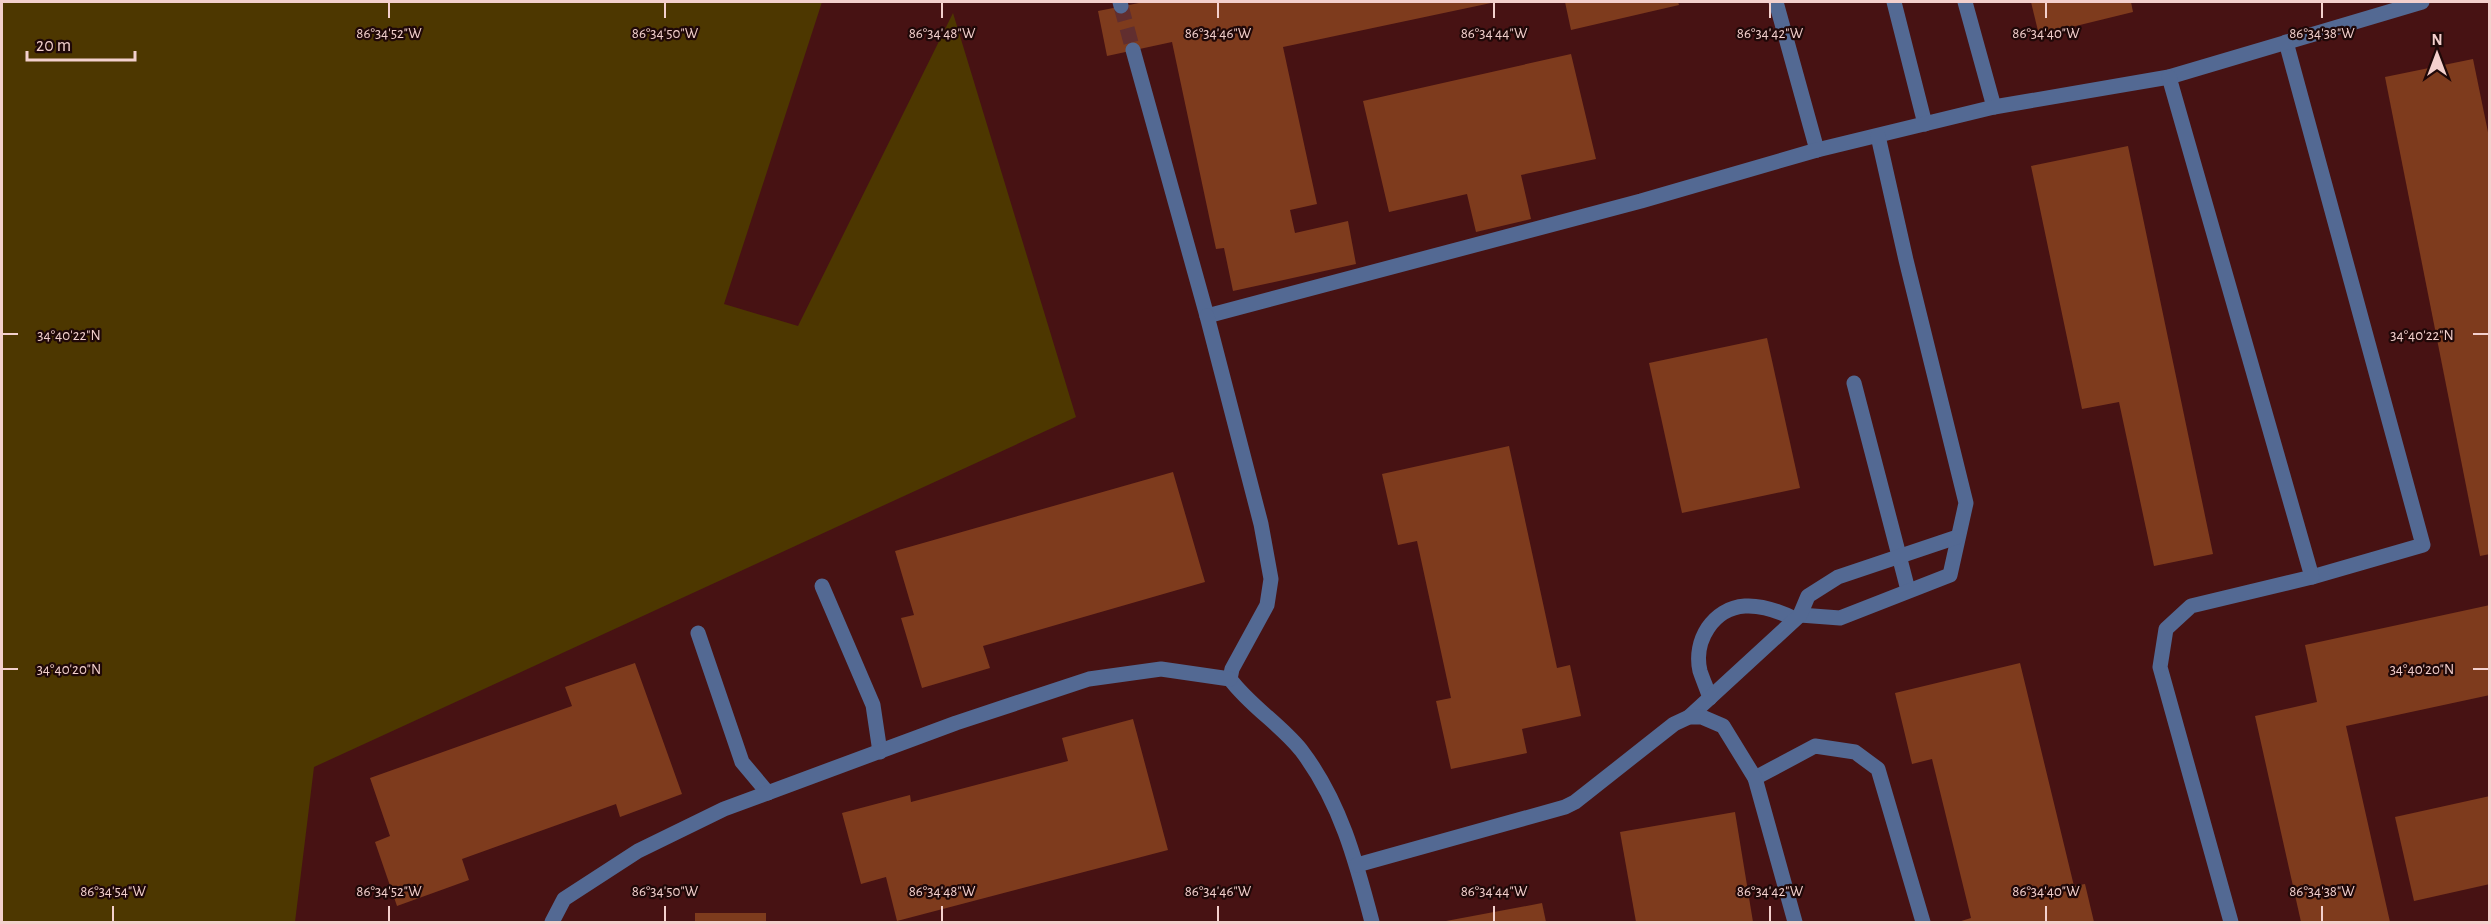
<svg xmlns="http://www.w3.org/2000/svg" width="2491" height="924" font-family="'Alegreya Sans',sans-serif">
  <rect width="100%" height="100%" fill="#471213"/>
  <polygon fill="#4d3700" points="2,2 822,2 724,304 798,326 953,13 1076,417 314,767 295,922 2,922"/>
  <g fill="#7e3b1d">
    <polygon points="1144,2 1491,2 1491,3 1283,47 1317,204 1290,210 1295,233 1348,221 1356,264 1233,291 1224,248 1216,249 1172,42 1107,56 1098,11"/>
    <polygon points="1565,2 1678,2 1679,5 1571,30"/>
    <polygon points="2031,2 2131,2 2133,12 2039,35"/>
    <polygon points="1571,54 1596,159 1521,175 1531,219 1476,232 1467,194 1389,212 1363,101"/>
    <polygon points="2473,59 2490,142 2490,554 2480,556 2385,77"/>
    <polygon points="2128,146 2213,554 2154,566 2119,402 2082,409 2031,166"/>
    <polygon points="1767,338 1800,488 1682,513 1649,363"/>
    <polygon points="1509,446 1557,668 1570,665 1581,716 1522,729 1527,753 1451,769 1436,701 1451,698 1417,541 1398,545 1382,474"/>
    <polygon points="1173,472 1205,582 983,646 990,668 922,688 901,618 914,615 895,551"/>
    <polygon points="2490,605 2490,695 2346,726 2390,922 2301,922 2255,716 2317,702 2305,645"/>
    <polygon points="635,663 682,794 620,817 616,804 462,859 469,880 397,906 375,842 390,836 370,778 572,706 565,687"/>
    <polygon points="2020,663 2074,886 2085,884 2094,922 1958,922 1971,918 1932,759 1912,764 1895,693"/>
    <polygon points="1133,719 1168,850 897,921 886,877 861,884 842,813 910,795 911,802 1068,761 1062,738"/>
    <polygon points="2490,796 2490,884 2414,901 2395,817"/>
    <polygon points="1735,812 1753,922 1636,922 1620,832"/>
    <polygon points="1542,903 1546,922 1446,922 1446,921"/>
    <rect x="695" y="913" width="71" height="9"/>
  </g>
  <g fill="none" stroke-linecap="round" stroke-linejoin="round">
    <polyline stroke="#612e2f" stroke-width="15" stroke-dasharray="15 8" stroke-linecap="butt" points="1121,6 1133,50"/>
    <g stroke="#536993" stroke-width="15">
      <polyline points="1120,2 1121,6"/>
      <polyline points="1776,2 1817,150"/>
      <polyline points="1894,2 1925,124"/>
      <polyline points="1965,2 1994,107"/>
      <polyline points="2286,42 2423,545 2312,577"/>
      <polyline points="1133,50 1207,316 1641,201 1817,150 1994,107 2169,77 2422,2"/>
      <polyline points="2169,77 2312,577 2191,606 2166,629 2160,667 2231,922"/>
      <path d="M1207,316l54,208 10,55 -4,26 -35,64 -2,10c20,27 50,45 71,71 39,51 55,111 71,172"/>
      <polyline points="1854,383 1908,590"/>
      <polyline points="822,586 873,705 880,752"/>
      <polyline points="1800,615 1840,618 1950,575 1966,503 1906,260 1878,136"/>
      <polyline points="698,633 742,762 768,793"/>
      <path d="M1710,698c-3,-9 -7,-18 -10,-27 -7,-30 13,-63 45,-65 16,-1 36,6 50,13"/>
      <polyline points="1689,717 1800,615 1808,596 1838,577 1957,537"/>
      <polyline points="1755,778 1815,746 1855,752 1878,769 1923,922"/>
      <polyline points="1357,865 1565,807 1575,802 1674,724 1689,717 1702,717 1723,726 1755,778 1795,922"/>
      <polyline points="552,922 564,899 638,851 724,809 956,723 1089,679 1161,669 1230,679"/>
    </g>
  </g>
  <path fill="none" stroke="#f3d0cd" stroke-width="2" d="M389,3v15M665,3v15M942,3v15M1218,3v15M1494,3v15M1770,3v15M2046,3v15M2322,3v15M3,334h15M2473,334h15M3,669h15M2473,669h15M113,906v15M389,906v15M665,906v15M942,906v15M1218,906v15M1494,906v15M1770,906v15M2046,906v15M2322,906v15"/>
  <g font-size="15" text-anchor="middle" fill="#f3d0cd" stroke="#1f0808" stroke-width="4.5" stroke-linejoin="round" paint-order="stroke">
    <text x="389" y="38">86°34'52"W</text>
    <text x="665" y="38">86°34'50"W</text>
    <text x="942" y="38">86°34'48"W</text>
    <text x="1218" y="38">86°34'46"W</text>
    <text x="1494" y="38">86°34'44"W</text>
    <text x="1770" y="38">86°34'42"W</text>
    <text x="2046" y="38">86°34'40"W</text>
    <text x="2322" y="38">86°34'38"W</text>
    <text x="69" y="340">34°40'22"N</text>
    <text x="2422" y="340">34°40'22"N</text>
    <text x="69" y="674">34°40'20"N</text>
    <text x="2422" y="674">34°40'20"N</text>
    <text x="113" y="896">86°34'54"W</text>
    <text x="389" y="896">86°34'52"W</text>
    <text x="665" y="896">86°34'50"W</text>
    <text x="942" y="896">86°34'48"W</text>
    <text x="1218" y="896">86°34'46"W</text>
    <text x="1494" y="896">86°34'44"W</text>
    <text x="1770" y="896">86°34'42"W</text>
    <text x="2046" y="896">86°34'40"W</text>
    <text x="2322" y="896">86°34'38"W</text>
  </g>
  <rect width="2491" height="924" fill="none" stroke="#f3d0cd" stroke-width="6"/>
  <g transform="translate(2437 54)" stroke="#1f0808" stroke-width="4.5" paint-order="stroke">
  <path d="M0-4.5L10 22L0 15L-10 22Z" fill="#f3d0cd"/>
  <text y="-9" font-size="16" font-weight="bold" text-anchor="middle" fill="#f3d0cd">N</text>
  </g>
  <path d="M27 51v9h108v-9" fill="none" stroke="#f3d0cd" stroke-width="3"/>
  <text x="36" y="51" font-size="18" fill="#f3d0cd" stroke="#1f0808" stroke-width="4.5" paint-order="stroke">20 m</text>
</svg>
